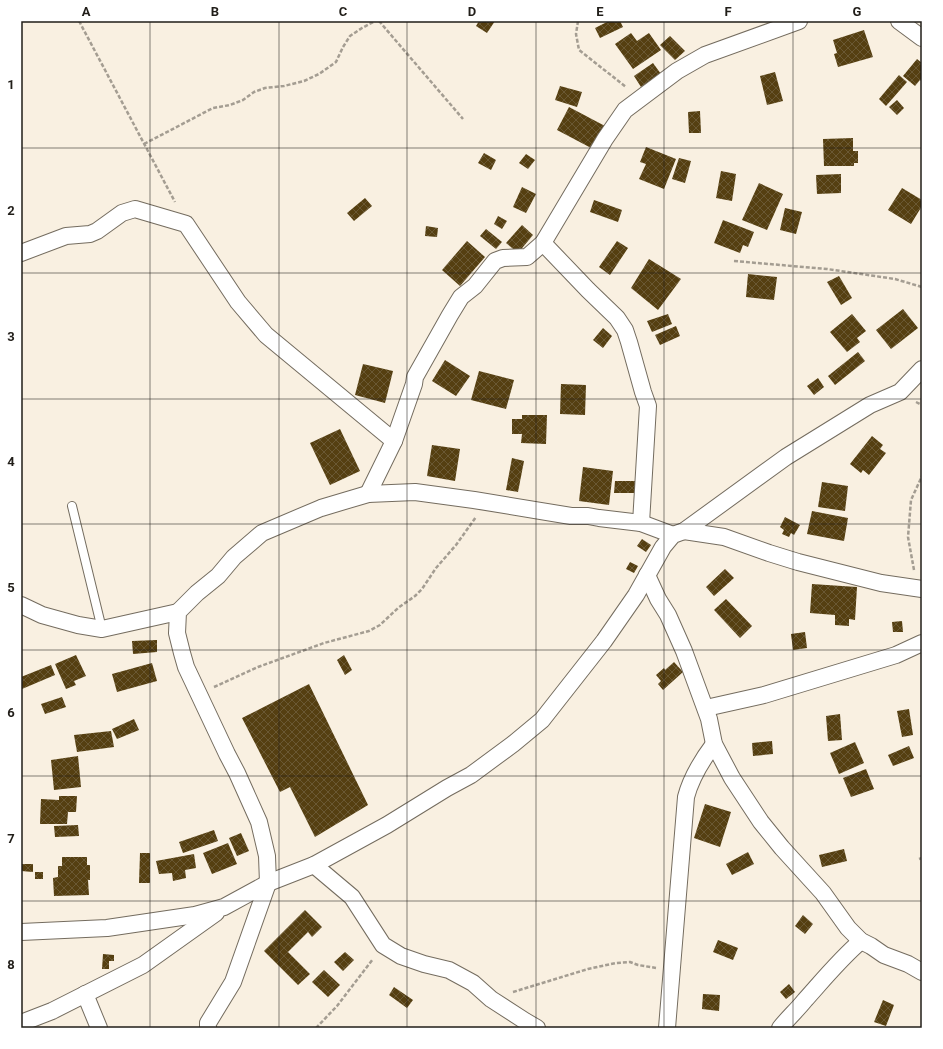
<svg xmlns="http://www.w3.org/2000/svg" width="943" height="1049" font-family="Roboto,sans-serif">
  <defs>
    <pattern id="building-cross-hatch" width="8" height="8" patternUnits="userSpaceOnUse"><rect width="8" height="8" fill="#553f11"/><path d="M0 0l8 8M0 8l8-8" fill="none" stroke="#6a5833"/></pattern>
  </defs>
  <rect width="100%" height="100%" fill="#f9f0e1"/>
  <g fill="url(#building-cross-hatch)">
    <polygon points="479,21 495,21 487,33 476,26"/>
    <polygon points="609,21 620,21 623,27 600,38 595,28"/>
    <polygon points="864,30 873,57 838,67 834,54 837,53 833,40"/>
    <polygon points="631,33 637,41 649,33 661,50 633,69 615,44"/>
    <polygon points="670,36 685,51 675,60 660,45"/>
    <polygon points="917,59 922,63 922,82 920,80 915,86 903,76"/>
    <polygon points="653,63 661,74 641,87 634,76"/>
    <polygon points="775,72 783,101 767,105 760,76"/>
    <polygon points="899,75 907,82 886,106 879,99"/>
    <polygon points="560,86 582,92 577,107 555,100"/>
    <polygon points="897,100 904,108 897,115 889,107"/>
    <polygon points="569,107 605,126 593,149 557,130"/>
    <polygon points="700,111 701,133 689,133 688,112"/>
    <polygon points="853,138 853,151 858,151 858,163 854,163 854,166 824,166 823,139"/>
    <polygon points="646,147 676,159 664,189 639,179 646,164 640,162"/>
    <polygon points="484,153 496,160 491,170 478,163"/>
    <polygon points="526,154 535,160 528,169 519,163"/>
    <polygon points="679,158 691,161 685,183 672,179"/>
    <polygon points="721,171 736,174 732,201 716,198"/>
    <polygon points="841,174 841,193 817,194 816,175"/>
    <polygon points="759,183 783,194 767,230 742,220"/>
    <polygon points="522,187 536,194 526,213 513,207"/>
    <polygon points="902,188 922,200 922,206 911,224 888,210"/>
    <polygon points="365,198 372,206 354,221 347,213"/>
    <polygon points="594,200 622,210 618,222 590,212"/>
    <polygon points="785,208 802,212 796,234 780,230"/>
    <polygon points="498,216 507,221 502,229 494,224"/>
    <polygon points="723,220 754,232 748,247 743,245 740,253 714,243"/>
    <polygon points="522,225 533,235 518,253 506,243"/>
    <polygon points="426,226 438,228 437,237 425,236"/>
    <polygon points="486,229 502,242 496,249 480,236"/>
    <polygon points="467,241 485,257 460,286 442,270"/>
    <polygon points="617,241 628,248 610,275 599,267"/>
    <polygon points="649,259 681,279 658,310 631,288"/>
    <polygon points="748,274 777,277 774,300 746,297"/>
    <polygon points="839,276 852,298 841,305 827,282"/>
    <polygon points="903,309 918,328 891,349 876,330"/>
    <polygon points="668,314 672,324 652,332 647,321"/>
    <polygon points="852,314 866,331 857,338 860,342 847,352 830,332"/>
    <polygon points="676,326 680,336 660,345 655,335"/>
    <polygon points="603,328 612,336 603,348 593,340"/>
    <polygon points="858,352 865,361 835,385 828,376"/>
    <polygon points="445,360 470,376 456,396 432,381"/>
    <polygon points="363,364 393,371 385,403 355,395"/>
    <polygon points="479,371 514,380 506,409 471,400"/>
    <polygon points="818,378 824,387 814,395 807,386"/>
    <polygon points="561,384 586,385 585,415 560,414"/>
    <polygon points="522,415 547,415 546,444 521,443 522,434 512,434 512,419 522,419"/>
    <polygon points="340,429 360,471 330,485 310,443"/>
    <polygon points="872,436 883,445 880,449 886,453 869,475 863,470 861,473 850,464"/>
    <polygon points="432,445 460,449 455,481 427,476"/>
    <polygon points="512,458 524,461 518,492 506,490"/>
    <polygon points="583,467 613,471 609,505 579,501"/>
    <polygon points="615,481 636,481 636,493 614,493"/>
    <polygon points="822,482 848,486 845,511 818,507"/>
    <polygon points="812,511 848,518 844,541 807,534"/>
    <polygon points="785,517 800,525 794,535 791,533 789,537 782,534 784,530 780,527"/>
    <polygon points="642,539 651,545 646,552 637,546"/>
    <polygon points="630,562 638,566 634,573 626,569"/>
    <polygon points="725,569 734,578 714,596 706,587"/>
    <polygon points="812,584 857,587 855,620 849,619 849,626 835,625 835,615 810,613"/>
    <polygon points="726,599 752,626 740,638 714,610"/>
    <polygon points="902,621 903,632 893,632 892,622"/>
    <polygon points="805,632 807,648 793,650 791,634"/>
    <polygon points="157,640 157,652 133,654 132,641"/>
    <polygon points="76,655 86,676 74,681 76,685 66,689 55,664"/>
    <polygon points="344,655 352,670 345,675 337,660"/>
    <polygon points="674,662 683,672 663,690 658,684 661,681 656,675 664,668 665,670"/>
    <polygon points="152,663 157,681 117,692 112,674"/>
    <polygon points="51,665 55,675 22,689 21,686 21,677"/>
    <polygon points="309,684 368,805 315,837 290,787 280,792 242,718"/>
    <polygon points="62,697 66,707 45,714 41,704"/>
    <polygon points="909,709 913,735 902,737 897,711"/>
    <polygon points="840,714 842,740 828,741 826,716"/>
    <polygon points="134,719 139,730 117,739 112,729"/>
    <polygon points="111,731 114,747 77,752 74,735"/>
    <polygon points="772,741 773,754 753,756 752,743"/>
    <polygon points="855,742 864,763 839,774 830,753"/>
    <polygon points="909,746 914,758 893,766 888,755"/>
    <polygon points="78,756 81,787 54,790 51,760"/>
    <polygon points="866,769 874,789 851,797 843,778"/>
    <polygon points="59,796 77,796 76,812 68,812 67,824 40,824 41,799 59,800"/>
    <polygon points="705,804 731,812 720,847 694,838"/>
    <polygon points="78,825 79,836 55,837 54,826"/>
    <polygon points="214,830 218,841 183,853 179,842"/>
    <polygon points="241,833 249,851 237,856 229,838"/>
    <polygon points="228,843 237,864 212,874 203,853"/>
    <polygon points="844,849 847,861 822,867 819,855"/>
    <polygon points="748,852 754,864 732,875 726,864"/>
    <polygon points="140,853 150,853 150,883 139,883"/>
    <polygon points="194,854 196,868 185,870 186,878 173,881 172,873 159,874 156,861"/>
    <polygon points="62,857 87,857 87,865 90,865 90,880 88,880 89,895 54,896 53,878 58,877 58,866 62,866"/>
    <polygon points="22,864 33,864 33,872 21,871"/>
    <rect x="35" y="872" width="8" height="7"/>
    <polygon points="305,910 322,927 312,937 308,932 288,952 310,974 298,985 264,951"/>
    <polygon points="803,915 813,924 805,934 795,926"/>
    <polygon points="718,940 738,948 733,960 713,952"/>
    <polygon points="345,952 354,960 343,971 334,962"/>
    <polygon points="103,954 114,955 114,961 109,961 109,969 102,969"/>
    <polygon points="324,970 340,985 328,997 312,982"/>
    <polygon points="789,984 795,992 786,999 780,992"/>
    <polygon points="394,987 413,1000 407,1008 389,995"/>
    <polygon points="703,994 720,995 719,1011 702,1009"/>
    <polygon points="883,1000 894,1005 886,1026 874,1022"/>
  </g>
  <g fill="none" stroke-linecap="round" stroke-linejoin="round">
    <g stroke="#746c5f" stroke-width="10">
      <polyline id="service" points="72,506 102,629"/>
    </g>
    <g stroke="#746c5f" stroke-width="18">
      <g id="minor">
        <polyline points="899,21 922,38"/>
        <polyline points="543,243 588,290 617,318 625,330 629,342 643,392 648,406 641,523"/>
        <polyline points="21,253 66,236 90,234 97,231 122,213 135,209 186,224 238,302 266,335 394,441 368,494"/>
        <polyline points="394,441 414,384 415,377 450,315 461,297 475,286 495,261 503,258 527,257 543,243 605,139 625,110 677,71 705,55 799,21"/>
        <polyline points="684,531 724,537 769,553 798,562 881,583 922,589"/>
        <polyline points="647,575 658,599 668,615 684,651 709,719 714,744 732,778 761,822 782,848 823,893 848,928 861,941 871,946 884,955 908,964 922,972"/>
        <polyline points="21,605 42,615 78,625 102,629 178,612"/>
        <polyline points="706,708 764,695 896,655 922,643"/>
        <polyline points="314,865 352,897 383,945 401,956 424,964 449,970 473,983 491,999 525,1021 537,1028"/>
        <polyline points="21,932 107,928 195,915 224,907 268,883 314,865 387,825 447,788 471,775 513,744 542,720 604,641 636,595 663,547 673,535 684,531 786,457 870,405 900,392 922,369"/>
        <polyline points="85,994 99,1028"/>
        <polyline points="21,1023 52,1011 143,965 216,913"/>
        <polyline points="208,1028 208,1023 233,982 268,883 267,856 259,822 237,773 227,754 186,667 182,653 177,633 178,612 197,593 218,576 234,557 262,533 321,508 368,494 415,492 474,500 571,516 588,516 599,518 641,523 673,535"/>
        <path d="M667,1028l19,-231c5,-19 16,-37 28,-53"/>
        <path d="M780,1028c8,-10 17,-18 25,-28 18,-20 35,-41 56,-59"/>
      </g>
    </g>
    <g stroke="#a49d92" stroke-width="2.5" stroke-dasharray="4 2" stroke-linecap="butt">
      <polyline points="79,21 175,202"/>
      <polyline points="379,21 463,119"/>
      <polyline points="578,21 576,34 579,50 626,87"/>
      <polyline points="144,144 213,108 230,105 243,100 254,92 265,88 284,86 304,81 319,74 336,62 343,47 350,36 362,28 375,21"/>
      <polyline points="734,261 827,269 895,279 922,287"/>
      <polyline points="916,402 922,405"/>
      <polyline points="914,570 908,537 911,500 922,476"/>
      <polyline points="214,687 258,667 324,643 369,631 380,625 398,608 415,596 422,589 436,568 456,545 476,517"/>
      <polyline points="919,859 922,858"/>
      <polyline points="513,992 588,969 616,963 630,962 638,965 656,968"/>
      <polyline points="316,1028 337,1006 373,959"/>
    </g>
    <use href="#service" stroke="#fff" stroke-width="8"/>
    <use href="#minor" stroke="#fff" stroke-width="16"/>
  </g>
  <path fill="none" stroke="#211e19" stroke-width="1" stroke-opacity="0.55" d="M150,21v1007M279,21v1007M407,21v1007M536,21v1007M664,21v1007M793,21v1007M21,148h901M21,273h901M21,399h901M21,524h901M21,650h901M21,776h901M21,901h901"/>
  <rect width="943" height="1049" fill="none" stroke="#ffffff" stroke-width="44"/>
  <rect x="22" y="22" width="899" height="1005" fill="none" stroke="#211e19" stroke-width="1.5"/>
  <g font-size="13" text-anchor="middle" font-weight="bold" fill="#211e19">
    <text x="86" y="16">A</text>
    <text x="215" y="16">B</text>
    <text x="343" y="16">C</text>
    <text x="472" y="16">D</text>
    <text x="600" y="16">E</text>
    <text x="728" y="16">F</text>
    <text x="857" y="16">G</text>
    <text x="11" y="89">1</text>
    <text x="11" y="215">2</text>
    <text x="11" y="341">3</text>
    <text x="11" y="466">4</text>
    <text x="11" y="592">5</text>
    <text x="11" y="717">6</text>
    <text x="11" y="843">7</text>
    <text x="11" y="969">8</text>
  </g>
</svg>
